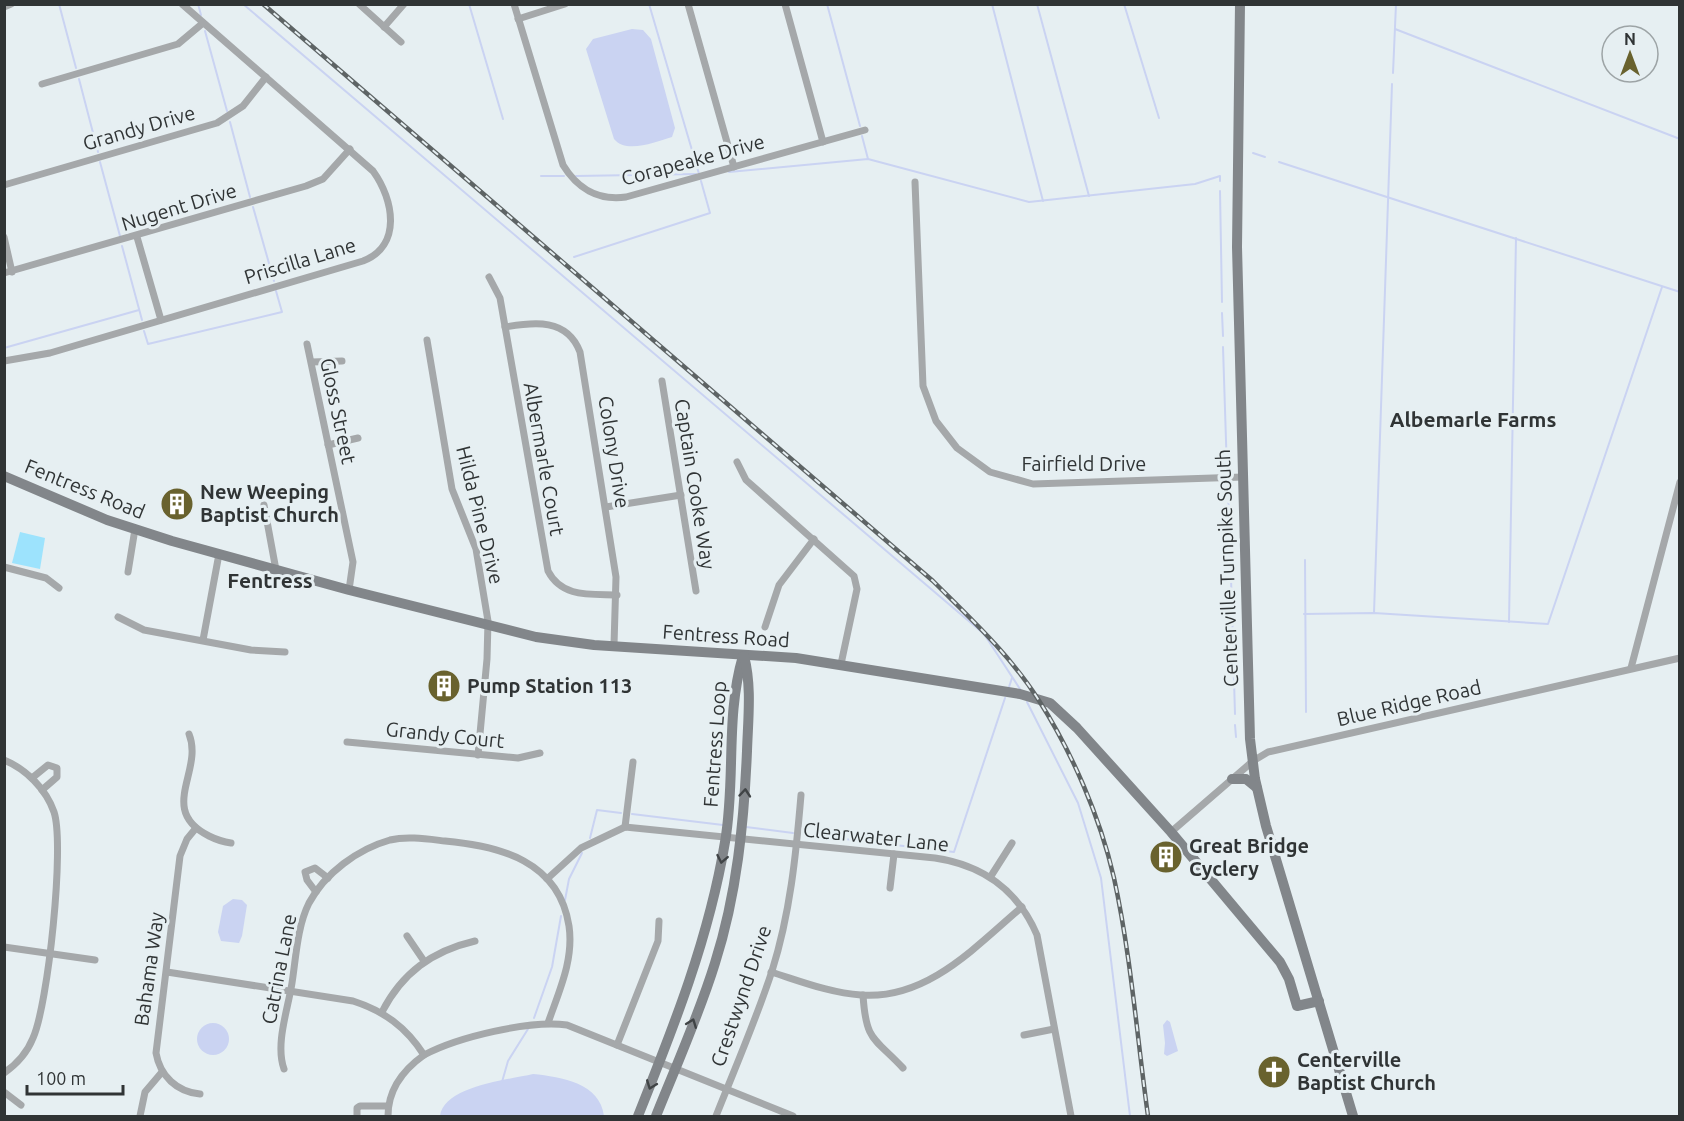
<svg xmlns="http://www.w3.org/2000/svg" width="1684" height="1121" font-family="Ubuntu,sans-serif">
  <rect width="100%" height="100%" fill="#e6eff2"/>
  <polygon fill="#9de3fd" points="20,532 45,538 40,569 12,563"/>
  <g fill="#cad3f2">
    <path d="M632,29l11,1 8,9 24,89 -3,9c-16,5 -46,17 -58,2l-28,-90 7,-10z"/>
    <polygon points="233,899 242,900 247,905 242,936 239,943 221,941 218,932 223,906"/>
    <polygon points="1167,1020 1170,1022 1178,1051 1167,1056 1164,1054 1165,1043 1163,1025"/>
    <circle cx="213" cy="1039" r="16"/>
    <path d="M533,1074c29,3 67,9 71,42h-164c4,-30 67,-36 93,-42z"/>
  </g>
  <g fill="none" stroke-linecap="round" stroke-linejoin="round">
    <g stroke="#cad3f2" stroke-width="2">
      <polyline points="59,4 76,68"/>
      <polyline points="198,4 201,15"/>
      <polyline points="243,4 984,634 1020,689"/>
      <polyline points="469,4 503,119"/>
      <polyline points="649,4 699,174"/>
      <polyline points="827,4 860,126"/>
      <polyline points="992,4 1043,201"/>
      <polyline points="1037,4 1089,196"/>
      <polyline points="1124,4 1159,118"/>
      <polyline points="1395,29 1680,139"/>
      <polyline points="205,31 227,111"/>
      <polyline points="1393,73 1396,4"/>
      <polyline points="79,79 98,152"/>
      <polyline points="230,122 250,197"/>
      <polyline points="862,136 868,159"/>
      <polyline points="1253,153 1265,157"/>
      <polyline points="100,162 120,236"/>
      <polyline points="1279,162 1680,292"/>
      <polyline points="729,172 868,159 1029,202 1195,184 1220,176 1220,181"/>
      <polyline points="541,176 564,176"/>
      <polyline points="576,176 696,174"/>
      <polyline points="1220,191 1222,302"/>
      <polyline points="253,207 274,281"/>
      <polyline points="122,246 142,320"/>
      <polyline points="574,257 710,213 701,181"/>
      <polyline points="1222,313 1223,336"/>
      <polyline points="144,331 148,344 282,312 276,291"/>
      <polyline points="1223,347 1227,472"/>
      <polyline points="4,348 139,310"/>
      <polyline points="1228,483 1230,568"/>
      <polyline points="1305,560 1306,712"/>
      <polyline points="1231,578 1235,714"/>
      <polyline points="1374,613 1392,84"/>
      <polyline points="1304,614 1374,613 1548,624 1662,287"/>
      <polyline points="1509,622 1516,238"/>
      <polyline points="1009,687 1012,678"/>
      <polyline points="1027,702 1078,803 1101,878 1130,1116"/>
      <polyline points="1235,725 1236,737"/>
      <polyline points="632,814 723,825"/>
      <polyline points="746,827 793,833"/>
      <polyline points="803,834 954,852 1005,698"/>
      <polyline points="590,838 597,810 621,813"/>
      <polyline points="565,900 569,879 582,853"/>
      <polyline points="534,1018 552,967 561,916"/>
      <polyline points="502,1082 508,1061 528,1029"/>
    </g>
    <g stroke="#a5a8aa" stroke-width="7">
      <polyline points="359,4 401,42"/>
      <path d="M514,4l49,161c14,23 35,36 63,32l239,-67"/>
      <polyline points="688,4 734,167"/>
      <polyline points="785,4 823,142"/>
      <polyline points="4,7 11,4"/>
      <polyline points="518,19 565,4"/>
      <polyline points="384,27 404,4"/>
      <polyline points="42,84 178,44 203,23"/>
      <polyline points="915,182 923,386 936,421 957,448 990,472 1033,484 1243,477"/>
      <polyline points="4,185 217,123 243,106 266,77"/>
      <polyline points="4,237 12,272"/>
      <polyline points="137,237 161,320"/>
      <polyline points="4,273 306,186 323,179 350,149"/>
      <path d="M489,277l11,21 48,273c14,27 42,23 69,24"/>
      <path d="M505,327c29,-5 62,-9 75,25l36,225 -2,68"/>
      <polyline points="427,340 452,489 476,549 488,621 487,659 478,755"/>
      <polyline points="307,344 353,562 349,590"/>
      <path d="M4,361l46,-8 313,-92c39,-15 31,-61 10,-90l-191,-167"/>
      <polyline points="312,362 342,361"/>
      <polyline points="662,381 696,591"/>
      <polyline points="328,445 358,438"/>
      <polyline points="737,462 746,480 854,576 857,589 841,664"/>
      <polyline points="264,505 276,570"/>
      <polyline points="606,507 681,495"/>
      <polyline points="4,567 46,578 59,588"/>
      <polyline points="128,572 135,529"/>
      <polyline points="118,617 144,630 251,650 285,652"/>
      <polyline points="765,627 779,585 814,539"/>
      <polyline points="203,640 219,554"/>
      <polyline points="1631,668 1680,482"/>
      <path d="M189,734c15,37 -32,76 20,102 8,4 14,6 22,7"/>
      <polyline points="347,742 518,758 540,753"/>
      <path d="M4,760c22,9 42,29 50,52 11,33 -6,193 -21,226 -6,15 -16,26 -29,35"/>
      <polyline points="32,778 48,765 57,768 57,777 42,790"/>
      <polyline points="625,827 633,762"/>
      <path d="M196,828l-9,11 -7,17 -24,197c4,23 21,39 44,41"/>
      <polyline points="1171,832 1253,761 1268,752 1680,658"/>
      <polyline points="991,876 1012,843"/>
      <path d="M547,879l34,-31 44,-21 310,31c47,7 83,32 102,77l34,181"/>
      <polyline points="890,888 894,854"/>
      <polyline points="316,892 307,880 305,872 315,868 328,878"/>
      <polyline points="407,936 424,961"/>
      <polyline points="4,947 95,960"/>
      <path d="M167,972l186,29c31,10 53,26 71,54"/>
      <path d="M771,972c29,9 59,21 90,23 66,5 114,-48 161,-88"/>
      <path d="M863,995c3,47 11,42 40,73"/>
      <path d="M382,1012c20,-39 50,-61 93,-71"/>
      <polyline points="1024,1035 1054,1029"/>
      <polyline points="617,1045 658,941 659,921"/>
      <path d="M284,1069c-9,-25 4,-60 8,-86 4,-25 5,-56 17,-80 16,-30 49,-54 81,-63 17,-4 37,-1 55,1 55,5 114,20 124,85 5,34 -10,65 -21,97"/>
      <polyline points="4,1092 21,1105"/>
      <polyline points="140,1116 145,1092 162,1072"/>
      <polyline points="357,1116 357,1108 360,1106 388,1106"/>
      <path d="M388,1116c0,-26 15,-46 36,-61 34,-18 105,-35 143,-30l226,91"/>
      <path d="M716,1116c19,-48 40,-96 56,-145 18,-57 24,-116 29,-176"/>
    </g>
    <g stroke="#82868a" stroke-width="10">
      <polyline points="1240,4 1237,247 1250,739 1255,779 1266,826 1353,1116"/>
      <polyline points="4,476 107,520 172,541 349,590 536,637 594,645 796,658 1020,694 1050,703 1077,728 1171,832 1280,962 1289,979 1297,1006 1319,1001"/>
      <polyline points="1232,779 1246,779 1257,788"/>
      <path d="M638,1116c36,-90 71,-178 87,-274 11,-62 0,-125 18,-186"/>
      <path d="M656,1116c20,-50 43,-101 59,-153 22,-69 29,-141 32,-212 1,-32 5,-64 -3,-95"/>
    </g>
    <g stroke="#5e6465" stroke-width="4.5">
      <path id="rail" d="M263,4l670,577c37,37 77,74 105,118 34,53 62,118 76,179 17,78 23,159 34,238"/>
    </g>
    <use href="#rail" stroke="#e6eff2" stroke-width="2" stroke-dasharray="7" stroke-linecap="butt"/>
  </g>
  <defs><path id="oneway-chevron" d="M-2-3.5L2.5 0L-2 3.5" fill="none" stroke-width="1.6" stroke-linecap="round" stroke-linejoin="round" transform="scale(1.5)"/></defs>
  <g stroke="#404446">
    <use href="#oneway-chevron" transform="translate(745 793) rotate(-85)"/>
    <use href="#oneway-chevron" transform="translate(722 859) rotate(101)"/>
    <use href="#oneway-chevron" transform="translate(692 1023) rotate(-69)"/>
    <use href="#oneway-chevron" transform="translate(651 1085) rotate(111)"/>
  </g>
  <defs>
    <g id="building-disc" transform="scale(1.725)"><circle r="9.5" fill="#69622e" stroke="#e6eff2"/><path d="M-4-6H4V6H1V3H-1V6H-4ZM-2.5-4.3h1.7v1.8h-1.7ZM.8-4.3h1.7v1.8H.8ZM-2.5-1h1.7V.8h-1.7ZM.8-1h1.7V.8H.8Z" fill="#fff"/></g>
    <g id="church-disc" transform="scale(1.725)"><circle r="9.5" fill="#69622e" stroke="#e6eff2"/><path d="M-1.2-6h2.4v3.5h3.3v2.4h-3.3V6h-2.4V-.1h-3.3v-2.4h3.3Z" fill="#fff"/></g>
  </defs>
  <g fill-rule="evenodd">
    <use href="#building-disc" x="177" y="504"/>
    <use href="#building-disc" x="444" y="686"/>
    <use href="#building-disc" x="1166" y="857"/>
    <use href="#church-disc" x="1274" y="1072"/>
  </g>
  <g text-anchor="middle" stroke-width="6" stroke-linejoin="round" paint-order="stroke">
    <g font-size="20" fill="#303435" stroke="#e6eff2">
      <text transform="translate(139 128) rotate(-16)" y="7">Grandy Drive</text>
      <text transform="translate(693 160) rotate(-15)" y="7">Corapeake Drive</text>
      <text transform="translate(179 207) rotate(-17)" y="7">Nugent Drive</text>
      <text transform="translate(300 261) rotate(-17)" y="7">Priscilla Lane</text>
      <text transform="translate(338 411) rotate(78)" y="7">Gloss Street</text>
      <text transform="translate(614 452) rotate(81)" y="7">Colony Drive</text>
      <text transform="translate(544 459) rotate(80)" y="7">Albermarle Court</text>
      <text x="1084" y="471">Fairfield Drive</text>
      <text transform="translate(695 484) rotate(81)" y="7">Captain Cooke Way</text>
      <text transform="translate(85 489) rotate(22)" y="7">Fentress Road</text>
      <text transform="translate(480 515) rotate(76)" y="7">Hilda Pine Drive</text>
      <text transform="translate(1227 568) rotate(-92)" y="7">Centerville Turnpike South</text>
      <text transform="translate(726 636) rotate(4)" y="7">Fentress Road</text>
      <text transform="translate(1409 703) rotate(-13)" y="7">Blue Ridge Road</text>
      <text transform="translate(445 735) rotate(6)" y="7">Grandy Court</text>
      <text transform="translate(715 744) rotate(-86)" y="7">Fentress Loop</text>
      <text transform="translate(876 837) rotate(6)" y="7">Clearwater Lane</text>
      <text transform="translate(149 969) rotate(-82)" y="7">Bahama Way</text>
      <text transform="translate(279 969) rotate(-79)" y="7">Catrina Lane</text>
      <text transform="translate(741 996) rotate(-71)" y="7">Crestwynd Drive</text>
    </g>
    <g font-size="20" font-weight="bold" fill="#303435" stroke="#e6eff2" text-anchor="start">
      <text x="200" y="499">New Weeping<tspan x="200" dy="23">Baptist Church</tspan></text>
      <text x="467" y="693">Pump Station 113</text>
      <text x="1189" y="853">Great Bridge<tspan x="1189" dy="23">Cyclery</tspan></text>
      <text x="1297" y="1067">Centerville<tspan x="1297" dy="23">Baptist Church</tspan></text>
    </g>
    <g font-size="21" font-weight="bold" fill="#303435" stroke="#e6eff2">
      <text x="1473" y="427">Albemarle Farms</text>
      <text x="270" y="588">Fentress</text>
    </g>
  </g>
  <rect width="1684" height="1121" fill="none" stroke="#303435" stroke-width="12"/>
  <g transform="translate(1630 54)"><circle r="28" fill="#e6eff2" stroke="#9da4a6" stroke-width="1.5"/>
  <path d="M0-4.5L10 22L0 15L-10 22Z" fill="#69622e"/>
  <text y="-9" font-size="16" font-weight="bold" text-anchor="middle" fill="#303435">N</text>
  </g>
  <path d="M27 1085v9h96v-9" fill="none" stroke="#303435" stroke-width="3"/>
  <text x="36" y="1085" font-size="18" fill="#303435" stroke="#e6eff2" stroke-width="4.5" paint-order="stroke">100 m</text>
</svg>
